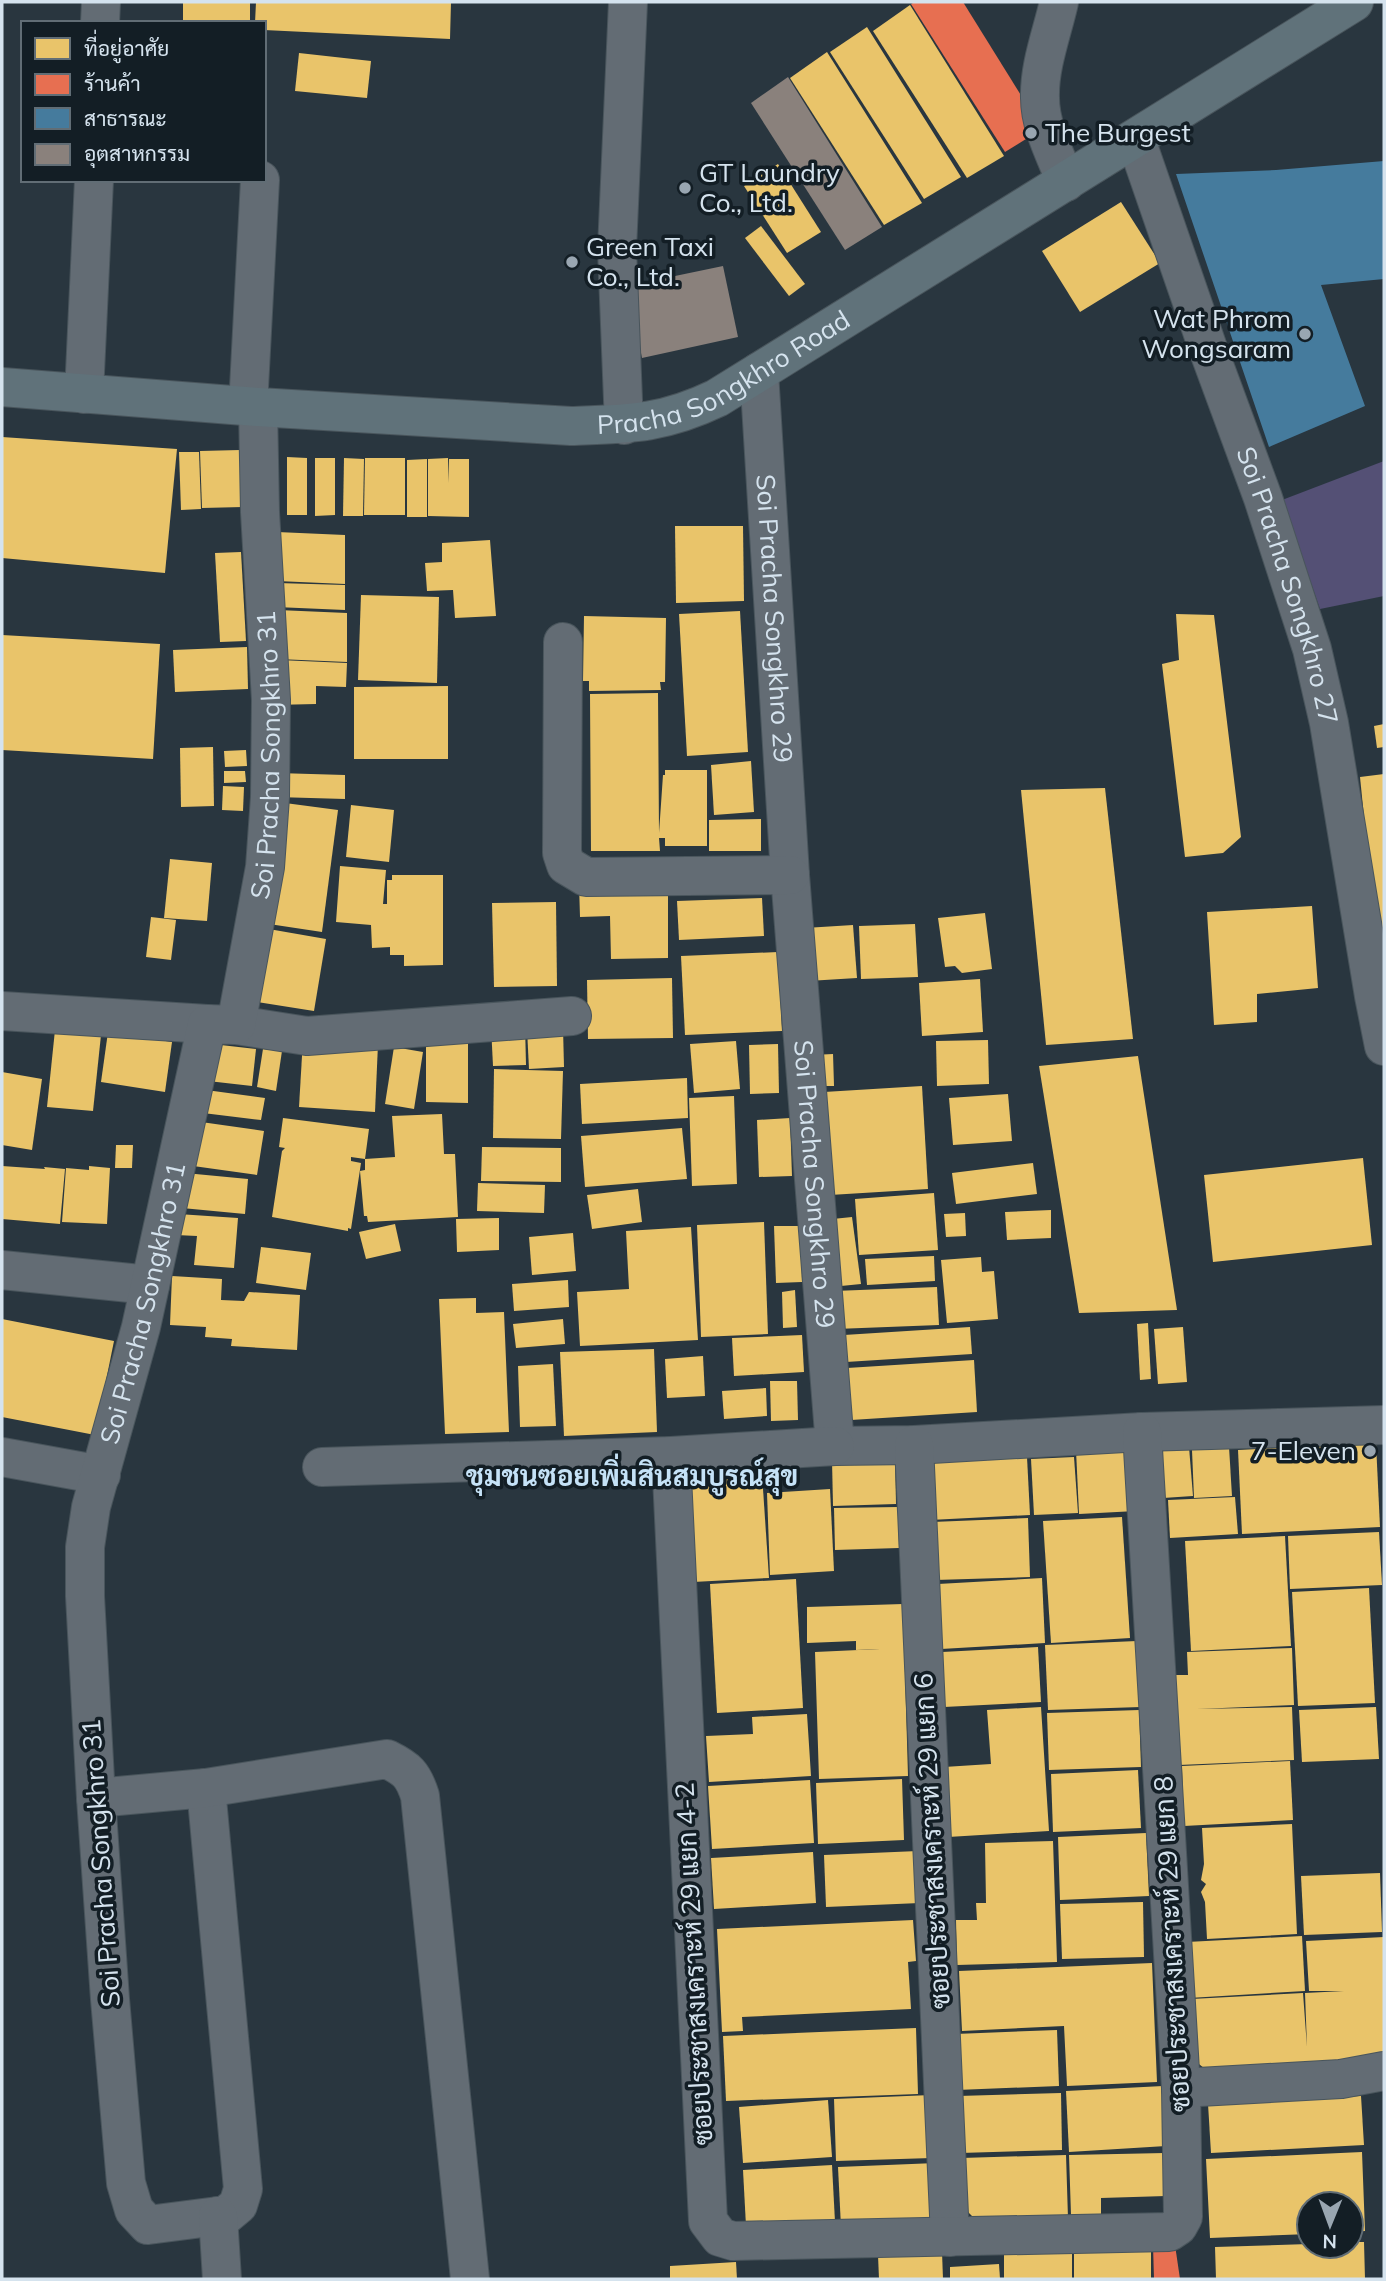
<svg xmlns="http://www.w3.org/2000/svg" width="1386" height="2281" font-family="Mulish,Sarabun,sans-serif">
  <rect width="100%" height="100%" fill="#29363f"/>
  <polygon fill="#545075" points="1384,461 1384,596 1320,609 1282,500"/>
  <g fill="#e9c46a">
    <rect x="183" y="2" width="67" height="21"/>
    <polygon points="256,2 451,2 450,39 264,30 264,23 255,23"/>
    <polygon points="910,5 1004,156 967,178 873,31"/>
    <polygon points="867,27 961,177 924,199 830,52"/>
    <polygon points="827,52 922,203 884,225 790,78"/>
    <polygon points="299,53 371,61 367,98 295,91"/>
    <polygon points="778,164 821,232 787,253 744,186"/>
    <polygon points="1121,202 1160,263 1080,312 1042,251"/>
    <polygon points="761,226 805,284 789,296 745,238"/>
    <polygon points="2,437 177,449 165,573 2,558"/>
    <polygon points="240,450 243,507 202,508 200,451"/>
    <polygon points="179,452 199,452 201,509 181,510"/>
    <polygon points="287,457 307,458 307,515 287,515"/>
    <polygon points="315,458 335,458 335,515 315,516"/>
    <polygon points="344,458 364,459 363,516 343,516"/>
    <polygon points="365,458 405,458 405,515 364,515"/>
    <polygon points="448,458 448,483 449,459 469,459 469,517 428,516 428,459"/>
    <polygon points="427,459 427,517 407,517 407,460"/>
    <polygon points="675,526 743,526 744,601 676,603"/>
    <polygon points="277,532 345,535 345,584 277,581"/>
    <polygon points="490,540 496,616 455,618 453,590 427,591 425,563 442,562 442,543"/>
    <polygon points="241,552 246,641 220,642 215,553"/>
    <polygon points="277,583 345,585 345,610 276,607"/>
    <polygon points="361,595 439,597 437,683 358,680"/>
    <polygon points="278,610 347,613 347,662 278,659"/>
    <polygon points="740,611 748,752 687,756 679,614"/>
    <polygon points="1176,614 1214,615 1241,837 1223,853 1185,857 1162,664 1179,660"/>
    <polygon points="584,616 666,618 665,682 660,682 661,690 589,691 589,681 583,681"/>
    <polygon points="2,635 160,644 153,759 2,750"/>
    <polygon points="247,647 248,689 175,692 173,650"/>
    <polygon points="279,660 347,663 346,687 316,686 316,704 273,705"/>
    <polygon points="448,686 448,759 354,759 354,687"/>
    <polygon points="658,693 659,833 663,775 665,775 665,770 707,770 707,846 665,846 665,838 659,838 660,851 591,851 590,694"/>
    <polygon points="1384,724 1384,747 1377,748 1374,726"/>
    <polygon points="213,747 214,806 181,807 180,748"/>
    <polygon points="246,750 247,766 225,767 224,751"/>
    <polygon points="751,761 754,812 714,815 711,765"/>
    <polygon points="224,771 245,771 246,782 224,783"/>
    <polygon points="277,773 345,775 345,799 276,797"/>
    <polygon points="1384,774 1384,975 1380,976 1360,777"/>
    <polygon points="223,786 244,787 243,811 222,810"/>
    <polygon points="1105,788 1133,1039 1046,1045 1021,790"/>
    <polygon points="285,803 338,810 322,932 269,924"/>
    <polygon points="351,805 394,810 389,862 346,857"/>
    <polygon points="761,819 761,851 709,851 709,820"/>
    <polygon points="170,859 212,863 207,921 164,918"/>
    <polygon points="340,866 386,870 383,904 387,904 387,880 392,880 392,875 443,875 443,965 404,966 404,955 390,955 390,947 372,948 371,925 336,922"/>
    <polygon points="668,883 668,958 611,959 610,916 580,917 579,884"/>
    <polygon points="762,898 764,936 679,940 677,901"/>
    <polygon points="556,902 557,986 494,987 492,903"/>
    <polygon points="1312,906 1318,988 1257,994 1257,1022 1214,1025 1207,912"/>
    <polygon points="985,913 992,969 962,973 955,966 945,967 938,918"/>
    <polygon points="151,917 176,920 171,960 146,957"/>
    <polygon points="915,924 918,977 861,979 859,926"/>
    <polygon points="853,925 857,978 808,981 805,928"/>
    <polygon points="263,928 326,939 314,1011 251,1001"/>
    <polygon points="778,952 782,1031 685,1035 681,956"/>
    <polygon points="672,978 673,1038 588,1039 587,980"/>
    <polygon points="980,979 983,1032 922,1036 919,983"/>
    <polygon points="525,1025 526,1065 493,1066 491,1026"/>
    <polygon points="563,1028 564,1067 529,1069 527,1029"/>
    <polygon points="55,1030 101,1035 93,1111 47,1107"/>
    <polygon points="108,1032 172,1042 165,1092 101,1082"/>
    <polygon points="303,1039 378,1044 375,1112 299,1107"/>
    <polygon points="988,1040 989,1084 937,1086 936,1041"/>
    <polygon points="736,1041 740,1089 694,1093 690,1044"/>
    <polygon points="468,1043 468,1103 426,1102 426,1044"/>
    <polygon points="212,1044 256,1049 252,1086 208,1081"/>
    <polygon points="778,1044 779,1093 750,1094 749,1045"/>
    <polygon points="394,1047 423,1052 414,1109 385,1104"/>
    <polygon points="263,1049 282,1051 276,1091 257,1087"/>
    <polygon points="833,1054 834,1086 814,1086 813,1055"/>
    <polygon points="1138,1056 1177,1310 1079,1313 1039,1066"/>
    <polygon points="494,1069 563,1071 561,1139 493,1138"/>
    <polygon points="2,1072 42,1079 32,1150 2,1145"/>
    <polygon points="687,1078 688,1118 582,1124 580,1084"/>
    <polygon points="922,1086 928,1189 830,1195 824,1092"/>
    <polygon points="206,1090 265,1098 261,1120 203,1113"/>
    <polygon points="1008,1094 1012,1141 953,1145 949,1098"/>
    <polygon points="734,1096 737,1184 692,1186 689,1098"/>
    <polygon points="442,1114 444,1154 455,1154 458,1217 368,1222 367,1216 364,1216 360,1171 365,1170 365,1159 395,1157 392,1116"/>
    <polygon points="283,1118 369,1129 365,1159 351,1157 351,1161 361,1163 351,1229 348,1228 348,1231 272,1217 282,1151 285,1148 279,1147"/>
    <polygon points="790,1118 792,1176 759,1177 757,1120"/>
    <polygon points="194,1121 264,1131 257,1175 186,1165"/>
    <polygon points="682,1128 687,1179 585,1187 581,1136"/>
    <polygon points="116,1145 133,1145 132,1168 115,1168"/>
    <polygon points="482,1147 561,1148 561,1182 481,1181"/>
    <polygon points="1363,1158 1372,1245 1213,1262 1204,1175"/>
    <polygon points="1033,1163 1037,1194 956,1204 952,1173"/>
    <polygon points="2,1166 45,1169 44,1167 65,1169 60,1224 2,1219"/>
    <polygon points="89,1166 110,1168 107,1224 62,1222 66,1168 89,1170"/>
    <polygon points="185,1173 248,1179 245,1214 182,1208"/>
    <polygon points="478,1183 545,1185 544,1213 477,1211"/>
    <polygon points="638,1189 642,1222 592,1229 587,1195"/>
    <polygon points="934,1193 938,1250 859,1255 855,1199"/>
    <polygon points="1051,1210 1051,1238 1007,1240 1005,1212"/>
    <polygon points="965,1213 966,1236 946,1237 944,1214"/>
    <polygon points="178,1214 238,1218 234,1268 194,1265 197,1236 176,1235"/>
    <polygon points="852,1217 861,1284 831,1287 823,1220"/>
    <polygon points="499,1218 499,1250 457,1252 456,1219"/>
    <polygon points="764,1222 768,1334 701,1337 697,1225"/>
    <polygon points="395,1224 401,1251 366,1259 359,1232"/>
    <polygon points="774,1226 801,1226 802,1282 776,1283"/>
    <polygon points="691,1227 698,1340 580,1346 577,1292 629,1289 626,1231"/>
    <polygon points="573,1233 576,1271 532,1275 529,1237"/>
    <polygon points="261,1247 311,1253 306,1290 256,1283"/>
    <polygon points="934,1256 935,1281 867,1285 865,1259"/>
    <polygon points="981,1257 982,1272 994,1271 998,1319 947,1323 941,1260"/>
    <polygon points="172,1276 222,1279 221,1300 244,1301 249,1292 300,1295 297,1350 231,1346 232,1339 205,1337 206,1327 170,1325"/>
    <polygon points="568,1280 569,1307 514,1311 512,1284"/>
    <polygon points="937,1287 939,1325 836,1329 834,1291"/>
    <polygon points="795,1290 797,1327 783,1328 782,1292"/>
    <polygon points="476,1298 476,1313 504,1312 509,1432 445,1434 439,1299"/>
    <polygon points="2,1319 114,1341 95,1435 2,1417"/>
    <polygon points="563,1319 565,1344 516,1348 513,1324"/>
    <polygon points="1148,1323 1151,1379 1140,1380 1137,1324"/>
    <polygon points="970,1327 972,1354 846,1362 844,1335"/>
    <polygon points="1183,1327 1187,1382 1158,1384 1154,1329"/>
    <polygon points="802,1335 804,1372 734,1376 732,1338"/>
    <polygon points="654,1349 657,1432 564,1436 560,1352"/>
    <polygon points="703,1356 705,1396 667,1398 665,1359"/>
    <polygon points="974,1360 977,1412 851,1420 847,1368"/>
    <polygon points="553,1364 556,1426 520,1427 518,1366"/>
    <polygon points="770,1381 797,1381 798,1420 771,1421"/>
    <polygon points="766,1388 767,1416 724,1419 722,1391"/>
    <polygon points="1376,1443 1380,1527 1242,1534 1238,1450"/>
    <polygon points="1189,1447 1193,1496 1163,1498 1162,1452 1167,1448"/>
    <polygon points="1229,1447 1232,1496 1194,1498 1192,1450"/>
    <polygon points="1134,1448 1136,1511 1079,1514 1076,1450"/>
    <polygon points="1027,1457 1030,1515 930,1520 927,1462"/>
    <polygon points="1074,1457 1078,1513 1034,1515 1031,1459"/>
    <polygon points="761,1459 769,1578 693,1582 687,1475"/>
    <polygon points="895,1459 896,1504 833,1506 832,1460"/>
    <polygon points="830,1489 834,1571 770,1575 767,1493"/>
    <polygon points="1235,1497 1238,1534 1170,1538 1168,1500"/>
    <polygon points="898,1507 899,1548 835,1550 834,1508"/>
    <polygon points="1122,1517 1130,1638 1051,1643 1043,1521"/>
    <polygon points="1028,1518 1030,1577 935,1580 932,1522"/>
    <polygon points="1379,1532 1382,1585 1290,1589 1288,1536"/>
    <polygon points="1285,1536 1291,1646 1191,1651 1185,1541"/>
    <polygon points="1042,1578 1045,1643 941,1649 938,1584"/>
    <polygon points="796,1579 803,1708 717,1713 710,1584"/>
    <polygon points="1369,1588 1375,1703 1298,1706 1292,1592"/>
    <polygon points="903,1604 908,1776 819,1779 815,1652 880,1649 856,1650 856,1641 807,1643 807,1607"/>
    <polygon points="1137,1641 1141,1707 1048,1710 1045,1645"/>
    <polygon points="1038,1647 1041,1702 944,1707 942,1652"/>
    <polygon points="1292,1648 1294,1705 1197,1709 1292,1707 1294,1760 1179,1765 1173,1675 1188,1675 1187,1652"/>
    <polygon points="1041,1707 1049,1831 948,1837 944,1767 991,1764 987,1710"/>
    <polygon points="1376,1707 1379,1759 1302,1762 1299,1710"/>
    <polygon points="1139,1710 1141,1767 1049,1770 1047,1713"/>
    <polygon points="807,1714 811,1776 709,1782 706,1736 753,1734 752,1717"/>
    <polygon points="1290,1761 1293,1820 1184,1826 1182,1766"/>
    <polygon points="1138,1770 1141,1828 1053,1832 1051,1774"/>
    <polygon points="902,1779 904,1840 818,1844 816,1783"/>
    <polygon points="810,1780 814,1843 712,1849 708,1786"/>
    <polygon points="1292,1824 1297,1934 1207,1939 1205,1902 1201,1892 1206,1884 1201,1880 1204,1864 1202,1828"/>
    <polygon points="1146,1833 1149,1896 1060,1900 1058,1837"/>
    <polygon points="1053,1841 1057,1962 957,1965 956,1920 977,1920 976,1903 986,1903 985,1843"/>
    <polygon points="918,1851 920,1903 826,1907 824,1855"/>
    <polygon points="813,1852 816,1903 714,1909 711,1858"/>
    <polygon points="1380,1873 1382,1932 1304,1935 1301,1876"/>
    <polygon points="1143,1902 1144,1957 1062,1959 1060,1904"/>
    <polygon points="913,1920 916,1961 908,1962 911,2009 742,2017 743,2031 722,2032 717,1929"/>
    <polygon points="1302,1936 1305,1991 1189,1998 1187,1942"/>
    <polygon points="1384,1937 1384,2061 1204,2068 1195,2061 1191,1999 1303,1993 1307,2047 1305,1993 1344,1991 1309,1991 1306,1941"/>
    <polygon points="1152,1963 1157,2082 1067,2086 1064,2026 962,2031 959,1971"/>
    <polygon points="916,2028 918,2094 726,2101 723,2036"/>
    <polygon points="1057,2030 1059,2086 957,2090 955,2034"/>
    <polygon points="1163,2086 1166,2146 1069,2152 1066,2091"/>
    <polygon points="1061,2093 1062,2150 960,2153 958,2096"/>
    <polygon points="931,2095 932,2158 836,2161 834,2099"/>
    <polygon points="1361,2096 1364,2145 1211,2153 1208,2104"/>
    <polygon points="828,2100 832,2157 743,2163 739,2107"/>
    <polygon points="1362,2152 1365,2231 1351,2232 1351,2204 1309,2204 1309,2234 1210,2238 1206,2159"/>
    <polygon points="1165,2153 1166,2196 1101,2198 1101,2214 1071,2215 1069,2155"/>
    <polygon points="1066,2155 1068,2219 978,2222 962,2206 961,2158"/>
    <polygon points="936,2163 930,2224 841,2227 838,2167"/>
    <polygon points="832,2165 835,2222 746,2226 743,2170"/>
    <polygon points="1351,2242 1364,2242 1365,2279 1216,2279 1215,2247 1309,2244 1309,2246 1351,2246"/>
    <polygon points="1072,2246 1072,2279 1004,2279 1004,2247"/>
    <rect x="1074" y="2246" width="77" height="33"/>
    <polygon points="942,2252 943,2279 879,2279 878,2255"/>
    <polygon points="736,2262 737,2279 670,2279 670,2266"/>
    <polygon points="999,2264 1000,2279 950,2279 950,2267"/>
  </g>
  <g fill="#e76f51">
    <polygon points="915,2 963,2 1042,129 1005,152 911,4"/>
    <polygon points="1153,2245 1175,2245 1180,2279 1154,2279"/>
  </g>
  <polygon fill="#457b9d" points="1384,161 1384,279 1321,285 1365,406 1269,447 1176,174 1276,170"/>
  <g fill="#8a817c">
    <polygon points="788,77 882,227 845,250 751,103"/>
    <polygon points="723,266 738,337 642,358 627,286"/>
  </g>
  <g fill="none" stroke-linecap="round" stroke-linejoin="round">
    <g stroke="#49555c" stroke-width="40">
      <g id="minor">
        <path d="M1059,2c-7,31 -20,64 -19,96 0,29 16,58 26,84"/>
        <polyline points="100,23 101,2"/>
        <path id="s1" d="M1136,140l75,217 52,141 49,151 17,74 45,273 10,50"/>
        <path id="s2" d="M759,372l31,503 45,571 79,-1 228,-13 242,-7"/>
        <polyline points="84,394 94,180"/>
        <polyline points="248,407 260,180"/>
        <polyline points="624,425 617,249 628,2"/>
        <polyline points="563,642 562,853 566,865 586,877 790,875"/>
        <polyline points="2,1011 207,1024"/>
        <polyline points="236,1025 307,1036 572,1016"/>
        <polyline points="2,1270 150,1285"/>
        <polyline points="914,1445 950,2237"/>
        <polyline points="671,1456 708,2221 720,2237 733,2241 1169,2232 1178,2226 1183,2217 1181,2088 1142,1432"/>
        <polyline points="2,1457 101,1475"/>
        <polyline points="322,1467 671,1456 835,1446"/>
        <path id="s3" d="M206,1788l37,401 -5,16 -12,10 -78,10 -14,-15 -8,-27 -16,-184 -14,-201 -11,-202v-49l6,-40 50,-180 66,-303 29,1 29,-158 5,-70 1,-97 -11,-188 -2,-105"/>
        <path d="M96,1798l110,-10 181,-29c20,10 26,15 33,37l50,483"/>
        <polyline points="1181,2088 1341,2079 1384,2071"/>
        <polyline points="218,2216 222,2279"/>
      </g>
    </g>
    <g stroke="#49555c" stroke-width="40">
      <g id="major">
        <path id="s4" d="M2,387l256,20 313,19c59,-2 92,-2 146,-28l637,-396"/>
      </g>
    </g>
    <use href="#minor" stroke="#636c74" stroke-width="38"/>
    <use href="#major" stroke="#60727a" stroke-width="38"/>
  </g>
  <g fill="#99a6b1" stroke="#131e25" stroke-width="2.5">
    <circle cx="1031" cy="133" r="7"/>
    <circle cx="685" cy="188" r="7"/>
    <circle cx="572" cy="262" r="7"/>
    <circle cx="1305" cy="334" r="7"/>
    <circle cx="1370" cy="1451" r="7"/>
  </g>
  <g text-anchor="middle" stroke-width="7" stroke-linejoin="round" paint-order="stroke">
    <g font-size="26" fill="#d5e3ee" stroke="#131e25" text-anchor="start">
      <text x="1045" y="142">The Burgest</text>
      <text x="699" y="182">GT Laundry<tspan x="699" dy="30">Co., Ltd.</tspan></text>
      <text x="586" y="256">Green Taxi<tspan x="586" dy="30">Co., Ltd.</tspan></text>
      <text x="1291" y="328" text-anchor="end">Wat Phrom<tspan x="1291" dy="30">Wongsaram</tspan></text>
      <text x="1356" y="1460" text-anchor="end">7-Eleven</text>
    </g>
    <g font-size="26" fill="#d5e3ee" stroke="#131e25">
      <text dy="9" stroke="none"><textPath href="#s4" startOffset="735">Pracha Songkhro Road</textPath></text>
      <text dy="9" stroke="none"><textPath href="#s1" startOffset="471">Soi Pracha Songkhro 27</textPath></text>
      <text dy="9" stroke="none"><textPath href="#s2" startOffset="247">Soi Pracha Songkhro 29</textPath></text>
      <text dy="9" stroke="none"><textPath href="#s3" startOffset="2039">Soi Pracha Songkhro 31</textPath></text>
      <text dy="9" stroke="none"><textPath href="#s2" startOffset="814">Soi Pracha Songkhro 29</textPath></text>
      <text dy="9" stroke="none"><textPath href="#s3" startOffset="1451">Soi Pracha Songkhro 31</textPath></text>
      <text transform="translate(932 1841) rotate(-93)" y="9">ซอยประชาสงเคราะห์ 29 แยก 6</text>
      <text transform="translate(101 1863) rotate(-94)" y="9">Soi Pracha Songkhro 31</text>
      <text transform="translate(1172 1944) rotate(-93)" y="9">ซอยประชาสงเคราะห์ 29 แยก 8</text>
      <text transform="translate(694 1964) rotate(-93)" y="9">ซอยประชาสงเคราะห์ 29 แยก 4-2</text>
    </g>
    <g font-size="28" font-weight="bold" fill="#c5e2f7" stroke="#131e25">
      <text x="632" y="1486">ชุมชนซอยเพิ่มสินสมบูรณ์สุข</text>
    </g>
  </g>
  <rect width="1386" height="2281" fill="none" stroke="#d5e3ee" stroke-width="7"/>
  <rect x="21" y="21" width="245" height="161" fill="#131e25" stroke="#616d75" stroke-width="2"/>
  <rect x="35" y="38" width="35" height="21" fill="#e9c46a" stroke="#616d75" stroke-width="2"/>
  <text x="84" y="56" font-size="21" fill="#d5e3ee">ที่อยู่อาศัย</text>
  <rect x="35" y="74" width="35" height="21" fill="#e76f51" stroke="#616d75" stroke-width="2"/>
  <text x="84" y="91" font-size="21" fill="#d5e3ee">ร้านค้า</text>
  <rect x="35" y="108" width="35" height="21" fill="#457b9d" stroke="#616d75" stroke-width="2"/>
  <text x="84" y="126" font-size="21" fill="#d5e3ee">สาธารณะ</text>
  <rect x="35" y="144" width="35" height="21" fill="#8a817c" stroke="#616d75" stroke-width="2"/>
  <text x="84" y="161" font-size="21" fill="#d5e3ee">อุตสาหกรรม</text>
  <g transform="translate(1330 2225) rotate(181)"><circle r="33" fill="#131e25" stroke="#616d75" stroke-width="2"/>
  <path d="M0-5L12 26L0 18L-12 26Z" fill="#99a6b1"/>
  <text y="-10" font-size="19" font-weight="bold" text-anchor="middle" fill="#d5e3ee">N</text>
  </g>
</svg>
